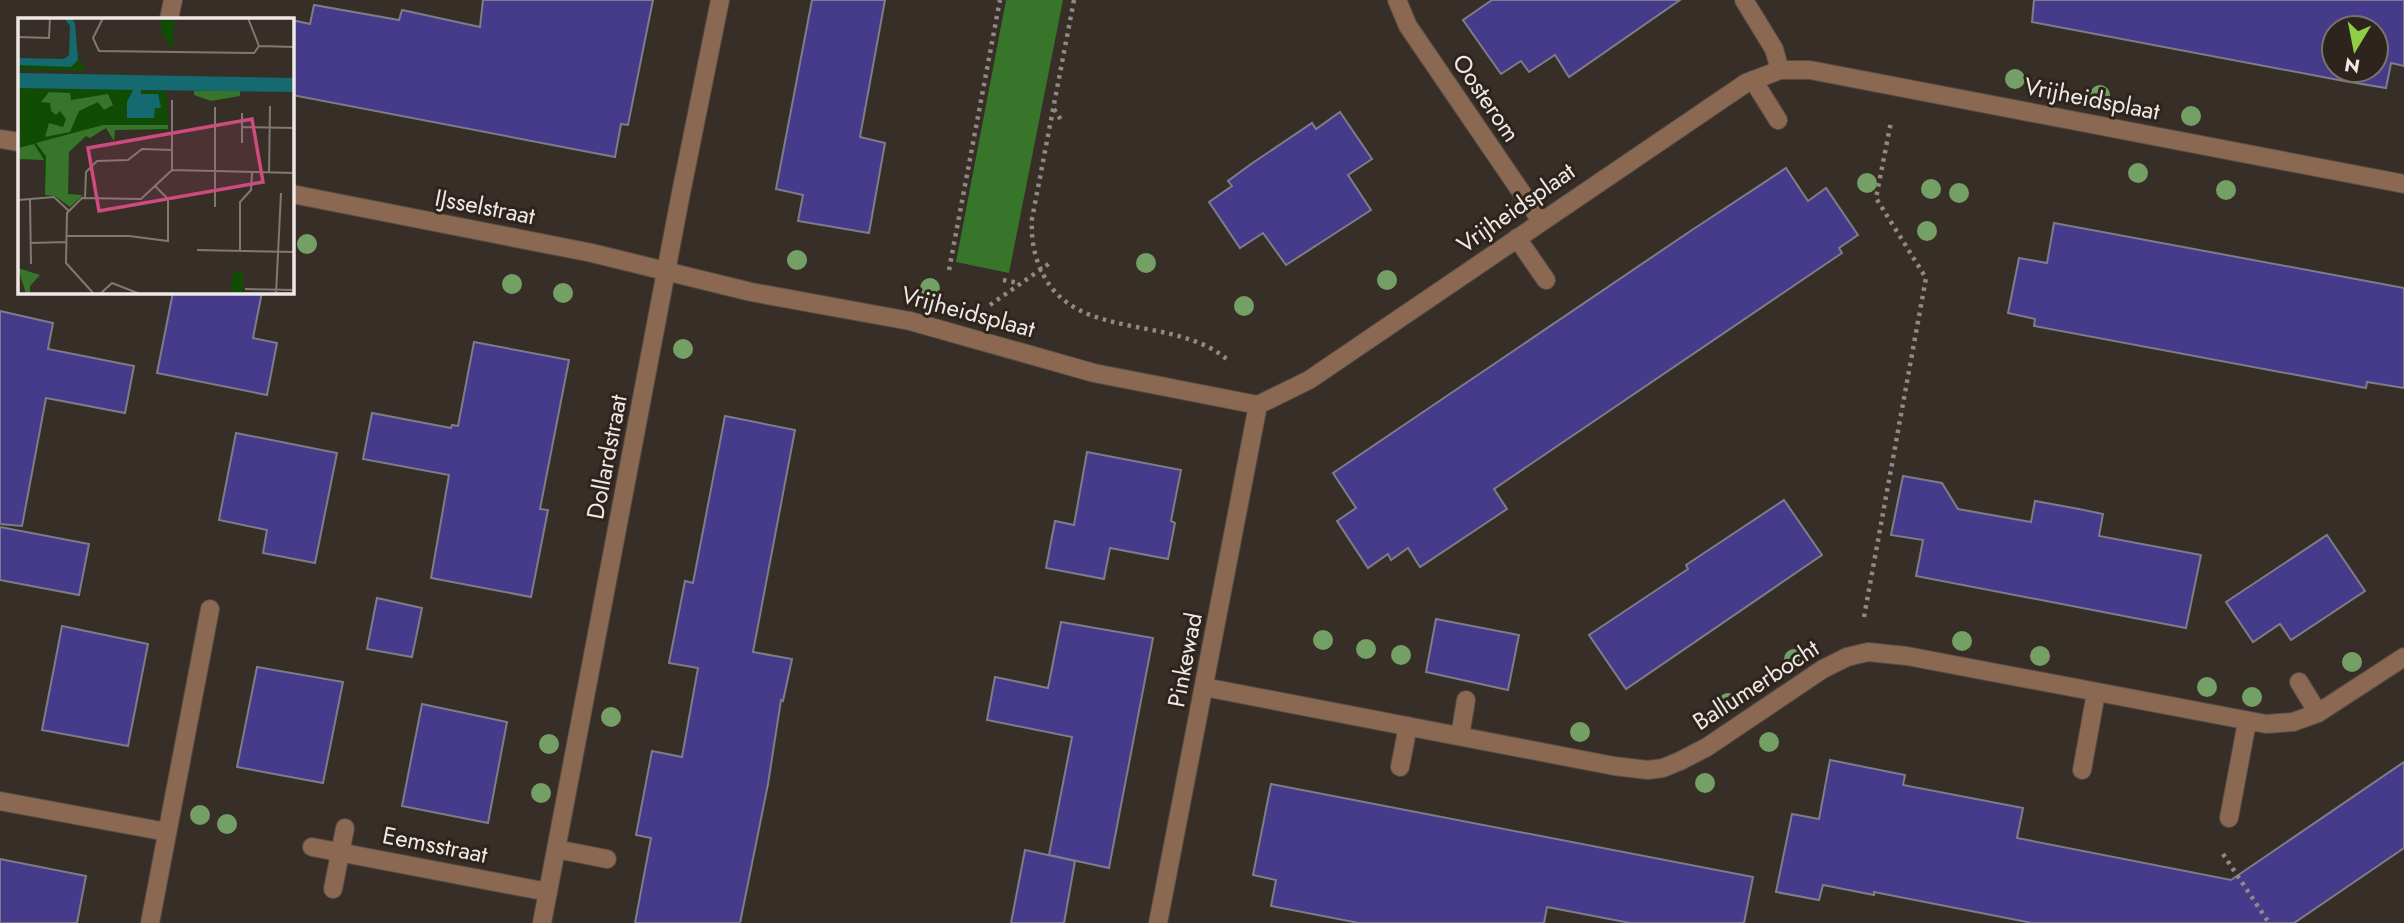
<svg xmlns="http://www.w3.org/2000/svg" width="2404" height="923" font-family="Jost,sans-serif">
  <rect width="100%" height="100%" fill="#372e27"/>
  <polygon fill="#36752a" points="1006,0 1063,0 1009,273 956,262"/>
  <g fill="#453b8a" stroke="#7d7d8a" stroke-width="2" fill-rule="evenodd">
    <polygon points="483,0 653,0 628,125 621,124 615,157 292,95 292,20 310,24 314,5 399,20 402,10 480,27"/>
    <polygon points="812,0 885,0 860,137 885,143 869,233 798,221 803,195 776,189"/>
    <polygon points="1492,0 1680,0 1569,77 1555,55 1529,72 1521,61 1501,74 1463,20"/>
    <path d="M2034,0h370v66l-13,-3 -5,25 -42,-7 -312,-59zM2334,28h42v42h-42z"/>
    <polygon points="1340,112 1372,159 1348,175 1371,210 1286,265 1263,233 1240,248 1209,202 1232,186 1228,181 1251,164 1312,123 1316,129"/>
    <polygon points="1786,168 1808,201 1826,188 1858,235 1839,248 1842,253 1494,489 1507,509 1420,567 1408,548 1391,560 1388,554 1368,568 1337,521 1356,508 1333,473 1689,232"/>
    <polygon points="2054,223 2404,288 2404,388 2367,382 2366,388 2034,326 2035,319 2008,313 2019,258 2047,263"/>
    <polygon points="173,292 262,292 253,338 277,343 267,395 157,373"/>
    <polygon points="0,311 53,323 48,349 134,366 125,413 46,398 22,526 0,524"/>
    <polygon points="474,342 569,360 540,509 548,510 531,597 431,578 449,475 363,459 372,413 451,428 452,425 458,426"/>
    <polygon points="725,416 795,430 753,652 792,659 783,701 781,700 768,784 740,923 635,923 651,838 636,835 652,751 682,757 698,668 669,663 685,581 693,583"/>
    <polygon points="236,433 337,453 315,563 263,553 267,530 219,520"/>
    <polygon points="1087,452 1181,470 1171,521 1175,523 1168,559 1110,548 1104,579 1046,568 1055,521 1074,525"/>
    <polygon points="1903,476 1942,483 1958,509 2031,522 2035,501 2079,509 2103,514 2099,536 2201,555 2186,628 1916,576 1923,540 1891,535"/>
    <polygon points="1784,500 1822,555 1626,689 1589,635 1688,569 1686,565"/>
    <polygon points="0,527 89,544 79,595 0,580"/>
    <polygon points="2327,535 2365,591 2291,640 2280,624 2253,642 2226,602"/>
    <polygon points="377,598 422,608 412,657 367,649"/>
    <polygon points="1436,619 1519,635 1508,690 1426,672"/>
    <polygon points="1061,622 1153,638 1109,868 1049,855 1072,737 987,720 995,677 1048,688"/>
    <polygon points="62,626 148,644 128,746 42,730"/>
    <polygon points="257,667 343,682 323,783 237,767"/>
    <polygon points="422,704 507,722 488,823 402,806"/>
    <polygon points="1830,760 1905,775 1903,785 2023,808 2017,838 2231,880 2404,762 2404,848 2294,923 2032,923 1874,892 1874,895 1823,885 1819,900 1776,892 1792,814 1819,819"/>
    <polygon points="1271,784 1753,877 1744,923 1630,923 1547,907 1544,923 1359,923 1271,906 1276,880 1253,875"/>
    <polygon points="1025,850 1075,861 1064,923 1011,923"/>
    <polygon points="0,859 86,876 77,923 0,923"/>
  </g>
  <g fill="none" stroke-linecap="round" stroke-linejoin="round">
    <g stroke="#544c45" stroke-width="20">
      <g id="lane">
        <polyline points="1744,0 1774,49 1780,70"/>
        <polyline points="1753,80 1778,120"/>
        <polyline points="1517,238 1546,280"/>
        <polyline points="2299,682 2318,713"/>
        <polyline points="1460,736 1466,700"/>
        <polyline points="1400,767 1408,726"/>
        <polyline points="2082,770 2096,693"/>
        <polyline points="2229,818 2247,722"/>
        <polyline points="556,849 607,859"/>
        <polyline points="333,889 345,828"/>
      </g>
    </g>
    <g stroke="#544c45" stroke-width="20">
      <g id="street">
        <polyline points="1397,0 1408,26 1541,221"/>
        <polyline points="169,19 173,0"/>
        <polyline points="0,139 19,142"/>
        <polyline points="292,194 592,253 751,292 910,321 1094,373 1258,405 1309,380 1746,83 1780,70 1810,70 2404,184"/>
        <polyline points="1204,687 1614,766 1648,770 1663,768 1680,761 1707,747 1823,669 1847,657 1868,652 1907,656 2266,724 2293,722 2318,713 2404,657"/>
        <polyline points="0,801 167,832"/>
        <polyline points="312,847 548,892"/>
        <polyline points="150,923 210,609"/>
        <polyline points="542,923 680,198 720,0"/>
        <polyline points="1158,923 1258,405"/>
      </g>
    </g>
    <g stroke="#918984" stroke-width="4.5" stroke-dasharray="3.5 5" stroke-linecap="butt">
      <path d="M1074,0l-42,219c-1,21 2,38 12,57 35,66 132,38 185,85"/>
      <polyline points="1054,109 1061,120"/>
      <polyline points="949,270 1000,0"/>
      <polyline points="1003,280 1019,283"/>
      <polyline points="990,305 1050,263"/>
      <polyline points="1864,617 1926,278 1876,198 1891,122"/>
      <polyline points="2223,854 2269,923"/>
    </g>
    <use href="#lane" stroke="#8b6851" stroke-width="18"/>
    <use href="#street" stroke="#8b6851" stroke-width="18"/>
  </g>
  <g fill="#749f65">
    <circle cx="2015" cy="79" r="10"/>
    <circle cx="2100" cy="95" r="10"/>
    <circle cx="2191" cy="116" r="10"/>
    <circle cx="2138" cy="173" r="10"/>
    <circle cx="1867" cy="183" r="10"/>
    <circle cx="1931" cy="189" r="10"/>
    <circle cx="2226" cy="190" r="10"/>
    <circle cx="1959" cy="193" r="10"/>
    <circle cx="1927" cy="231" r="10"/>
    <circle cx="307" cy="244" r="10"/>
    <circle cx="797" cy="260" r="10"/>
    <circle cx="1146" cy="263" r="10"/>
    <circle cx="1387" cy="280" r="10"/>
    <circle cx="512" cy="284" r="10"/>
    <circle cx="930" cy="288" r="10"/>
    <circle cx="563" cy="293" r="10"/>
    <circle cx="1244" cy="306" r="10"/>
    <circle cx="683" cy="349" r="10"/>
    <circle cx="1323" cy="640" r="10"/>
    <circle cx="1962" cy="641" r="10"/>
    <circle cx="1366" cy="649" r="10"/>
    <circle cx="1401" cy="655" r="10"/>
    <circle cx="2040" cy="656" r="10"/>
    <circle cx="1794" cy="659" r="10"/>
    <circle cx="2352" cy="662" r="10"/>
    <circle cx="2207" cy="687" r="10"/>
    <circle cx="2252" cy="697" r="10"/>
    <circle cx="1728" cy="703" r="10"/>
    <circle cx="611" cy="717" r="10"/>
    <circle cx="1580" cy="732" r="10"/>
    <circle cx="1769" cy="742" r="10"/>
    <circle cx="549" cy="744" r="10"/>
    <circle cx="1705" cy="783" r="10"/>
    <circle cx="541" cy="793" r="10"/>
    <circle cx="200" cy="815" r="10"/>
    <circle cx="227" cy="824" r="10"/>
  </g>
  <g text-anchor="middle" stroke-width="6" stroke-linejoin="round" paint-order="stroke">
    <g font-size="24" fill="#efe8e4" stroke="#2d241d">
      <text transform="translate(1486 98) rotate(56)" y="8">Oosterom</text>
      <text transform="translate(2092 99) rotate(11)" y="8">Vrijheidsplaat</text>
      <text transform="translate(485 207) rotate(11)" y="8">IJsselstraat</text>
      <text transform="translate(1516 208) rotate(-35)" y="8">Vrijheidsplaat</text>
      <text transform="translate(968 312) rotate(15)" y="8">Vrijheidsplaat</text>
      <text transform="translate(607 457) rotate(-79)" y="8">Dollardstraat</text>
      <text transform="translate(1185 660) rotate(-79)" y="8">Pinkewad</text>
      <text transform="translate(1756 685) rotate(-33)" y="8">Ballumerbocht</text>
      <text transform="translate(435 845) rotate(11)" y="8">Eemsstraat</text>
    </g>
  </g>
  <g transform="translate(18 18)">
    <rect width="276" height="276" fill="#372e27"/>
    <path d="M143,0h13l-1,32 -12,-17zM62,41l6,12 -68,-1v-5l53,2zM0,70l148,3 3,39 -67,-1 -16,7 -17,16 -1,42 -23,1 -1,-35 -26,-1zM216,253l9,1v22h-13z" fill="#114c04"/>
    <path d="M176,73h46v5l-29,5 -17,-6zM31,74l21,1 1,7 37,-6 5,11 -9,5 -6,-8 -19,9 -9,21 -25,5 4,-14 14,4 3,-8 -6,-8 -4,4 -5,-4 -1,-8 -9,-1zM85,107h65v4l-53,1 -1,11 -8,-13 -16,10 -4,-2 -17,16 -1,42 15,1 -13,12 -15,-11 -10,-1 1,-39 -10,-13zM16,126l10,16 -26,-1v-11zM0,250l22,7 -10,11v8h-4z" fill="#36752a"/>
    <path d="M46,0h8l3,6 3,36 -7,7 -53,-2v-7l46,1 5,-4 1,-29zM0,55l276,5v14l-153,-2v4h17l3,14h-6l-1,10h-27v-16l6,-12 -115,-2z" fill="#146a6f"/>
    <path fill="none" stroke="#817873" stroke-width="2" d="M85,0l-10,20 6,13 155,2 5,-7M230,0l11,28M0,19l31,1 1,-20M241,28l36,1M154,82v70M224,109l53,1M224,125v-30M251,155l1,-67M67,180l1,-26 11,-11 31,-1 14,-11 31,1M0,182l36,-3 15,14M12,182l1,64M197,189v-100M48,218h63l39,5v-42l-13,-13M12,225l36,-1M179,232l98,2M222,233v-49l11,-12 1,-17M227,271l50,1M76,276l-28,-31 1,-50 15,-15 59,1 31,-29 123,3M82,276l12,-11 28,11M258,276l5,-101"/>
    <path fill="#cd4c7d" fill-opacity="0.15" stroke="#cd4c7d" stroke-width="3.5" d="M234,101l11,63 -164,29 -11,-63z"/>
    <rect width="276" height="276" fill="none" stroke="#efe8e4" stroke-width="3.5"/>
  </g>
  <g transform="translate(2355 49) rotate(190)"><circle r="33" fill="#2d241d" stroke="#7b726d" stroke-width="2"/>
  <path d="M0-5L12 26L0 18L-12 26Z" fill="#8dce44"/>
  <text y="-10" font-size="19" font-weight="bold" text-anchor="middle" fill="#efe8e4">N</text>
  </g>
</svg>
